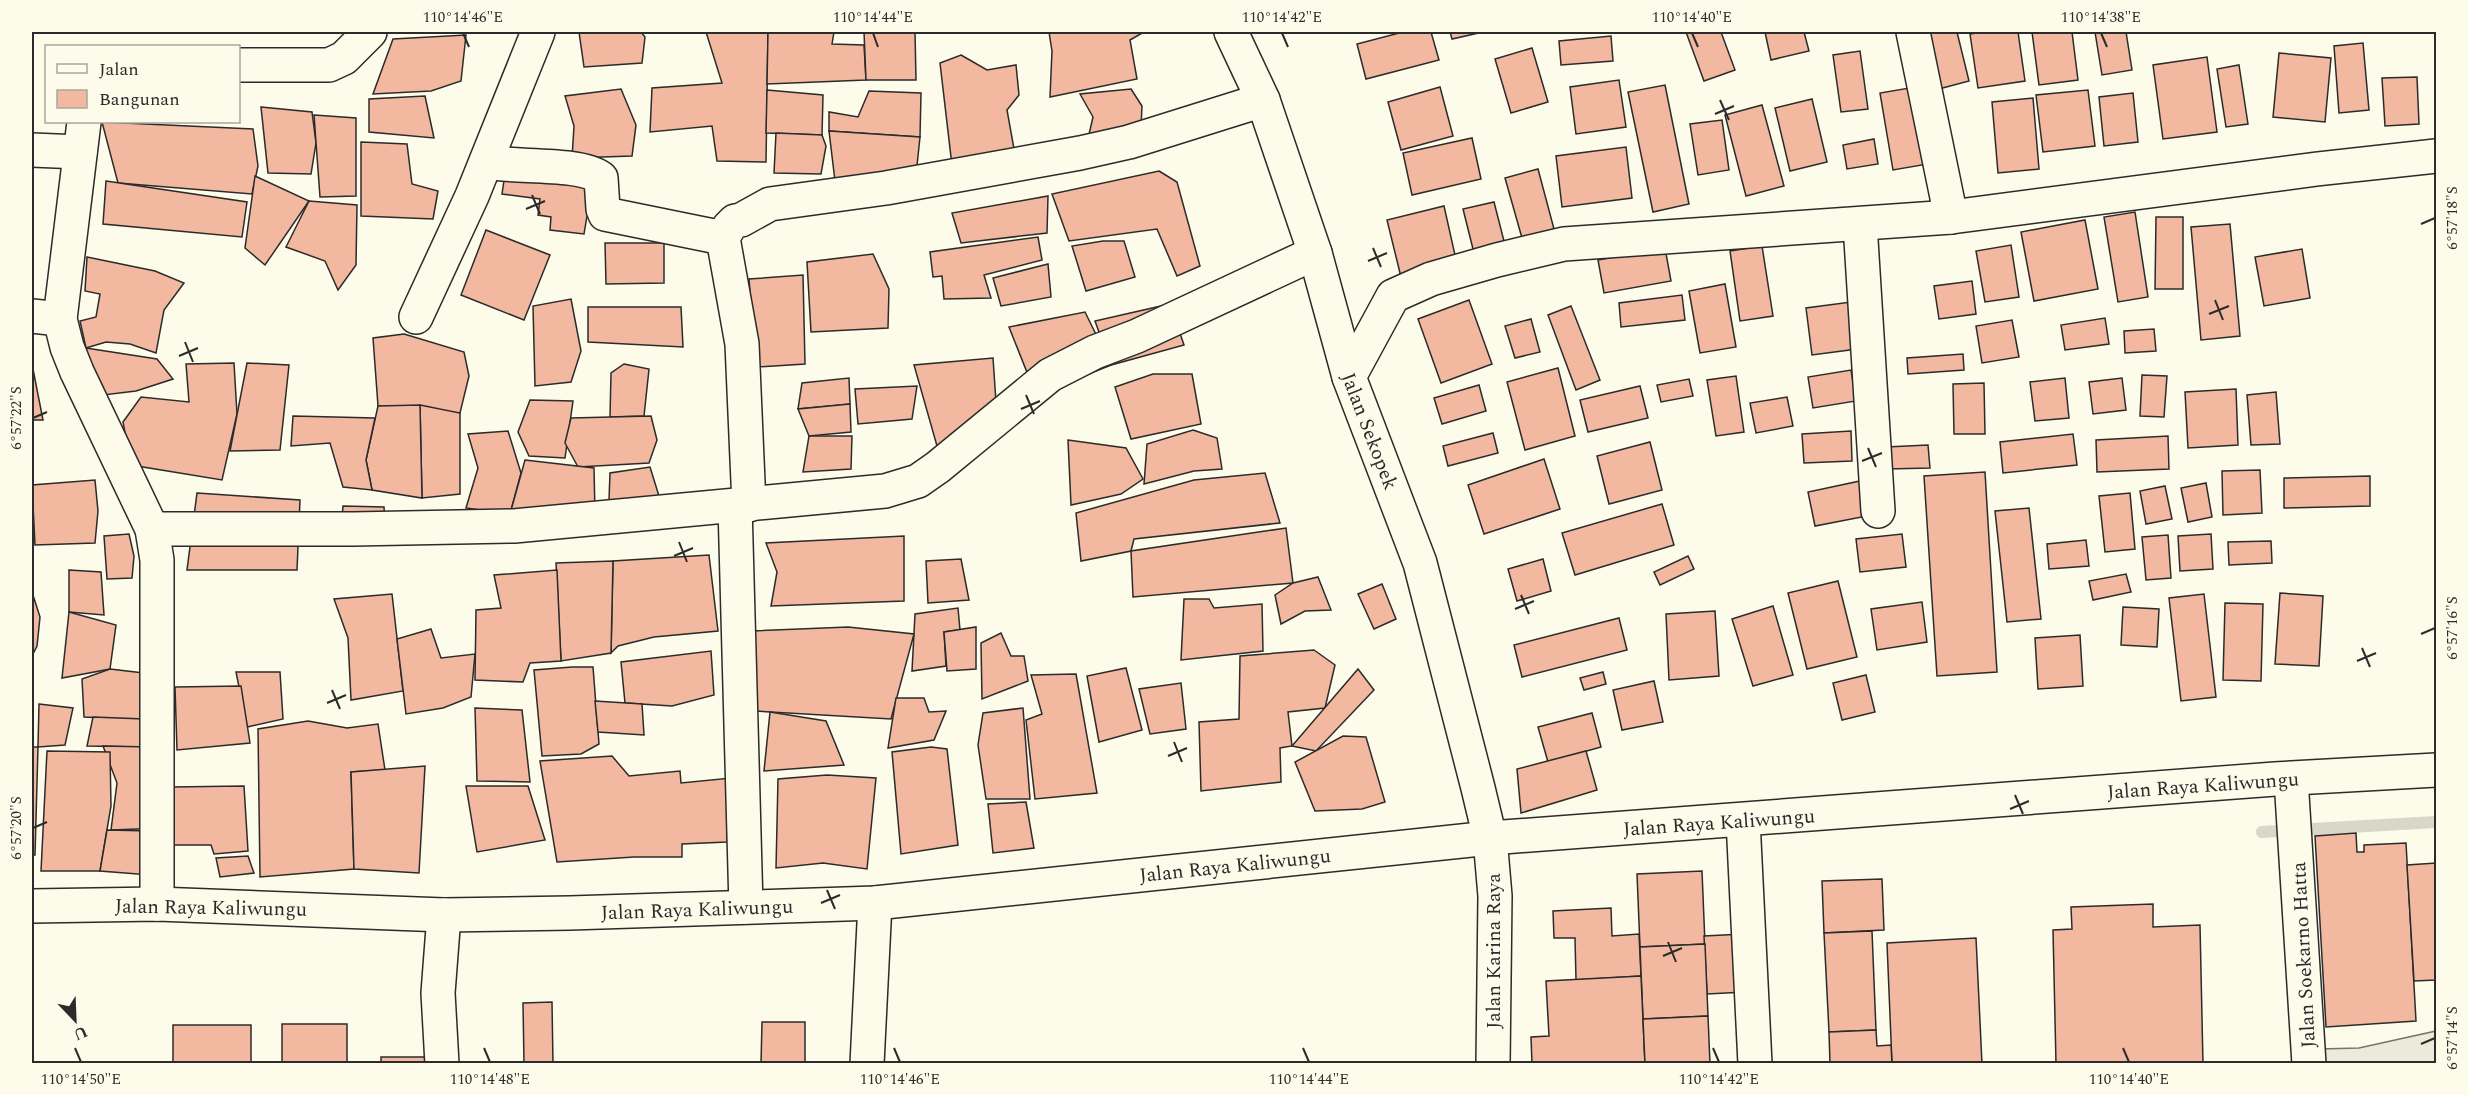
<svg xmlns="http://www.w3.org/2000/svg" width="2468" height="1095" font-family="Spectral,serif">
  <rect width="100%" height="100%" fill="#fdfbea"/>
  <polygon fill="#ecebdb" stroke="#74746e" stroke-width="1.5" points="2436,1031 2436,1063 2321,1063 2320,1049 2359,1048"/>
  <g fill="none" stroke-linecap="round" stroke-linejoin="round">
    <polyline stroke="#d8d7c9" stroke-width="12" points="2262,832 2436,822"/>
  </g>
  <g fill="#f2b8a0" stroke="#2b2b2b" stroke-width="1.5">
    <polygon points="579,32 641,32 645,37 642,63 584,67"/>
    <polygon points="706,32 768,32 766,162 717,161 712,126 650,132 652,88 722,83"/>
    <polygon points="768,32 834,32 832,44 864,45 866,80 767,84"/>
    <polygon points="864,32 915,32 916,80 866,80"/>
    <polygon points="1049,32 1144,32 1130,40 1137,79 1050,97 1052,51"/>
    <polygon points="1403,32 1431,32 1439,60 1366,79 1357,44"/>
    <polygon points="1450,32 1483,32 1452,39"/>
    <polygon points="1686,32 1721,32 1735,70 1704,81"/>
    <polygon points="1765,32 1804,32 1809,51 1771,60"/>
    <polygon points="1921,32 1957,32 1969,81 1935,90"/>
    <polygon points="1984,32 2018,32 2025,81 1978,88 1970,34"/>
    <polygon points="2032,32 2072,32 2078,80 2039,85"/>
    <polygon points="2095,32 2126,32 2132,70 2102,75"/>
    <polygon points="466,35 461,81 431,91 373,94 393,39"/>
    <polygon points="1611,36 1613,61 1561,65 1559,41"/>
    <polygon points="2363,43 2369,110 2339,113 2334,46"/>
    <polygon points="1532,48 1548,102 1511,113 1495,59"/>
    <polygon points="1860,51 1868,109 1841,112 1833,55"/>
    <polygon points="2279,53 2331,58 2325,122 2273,117"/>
    <polygon points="961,55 987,70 1016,65 1019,95 1007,110 1016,160 953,174 940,63"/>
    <polygon points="2207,57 2217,132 2163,139 2153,65"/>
    <polygon points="2239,65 2248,124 2226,127 2217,69"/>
    <polygon points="2417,77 2419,124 2385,126 2382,78"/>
    <polygon points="1619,80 1626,127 1576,134 1570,87"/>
    <polygon points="1665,85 1689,204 1653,212 1628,92"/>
    <polygon points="1440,87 1453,136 1401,150 1388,102"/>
    <polygon points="1915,87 1928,164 1893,170 1880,93"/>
    <polygon points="621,89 636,125 632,156 572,158 574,126 565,96"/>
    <polygon points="1131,89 1142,106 1141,128 1087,143 1093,117 1080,94"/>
    <polygon points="767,90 823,95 822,135 766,133"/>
    <polygon points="2088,90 2095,146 2043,152 2036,95"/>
    <polygon points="869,91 921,93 920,137 829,131 829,112 858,117"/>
    <polygon points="2133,93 2138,142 2104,146 2099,97"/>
    <polygon points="425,96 434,138 369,132 369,99"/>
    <polygon points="2033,98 2039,169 1998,173 1992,102"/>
    <polygon points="1812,99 1827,162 1790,171 1775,108"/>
    <polygon points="1762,105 1784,186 1746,196 1725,115"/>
    <polygon points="261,107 312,112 316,143 311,174 268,173"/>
    <polygon points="314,115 356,118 356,196 320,197"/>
    <polygon points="1722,120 1729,170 1698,175 1690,124"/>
    <polygon points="102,122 253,129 258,166 252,194 118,183"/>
    <polygon points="829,131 920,137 916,175 835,181"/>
    <polygon points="776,133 822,135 826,146 821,174 774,173"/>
    <polygon points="1472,138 1481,179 1412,195 1403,153"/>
    <polygon points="1874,139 1878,164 1847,169 1843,145"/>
    <polygon points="361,142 407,144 412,184 438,191 433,219 361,216"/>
    <polygon points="1626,147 1632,198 1562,207 1556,156"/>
    <polygon points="506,167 593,180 584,234 550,230 551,217 538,215 540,199 502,194"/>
    <polygon points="1538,169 1554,229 1522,238 1505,178"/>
    <polygon points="1159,171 1177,182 1200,266 1177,276 1157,229 1069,241 1052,194"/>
    <polygon points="255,176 309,201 265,265 245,248"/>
    <polygon points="106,181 247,202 242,237 103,224"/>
    <polygon points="1048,196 1047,233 961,243 952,213"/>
    <polygon points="309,201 357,205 356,265 338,290 325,261 286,247"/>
    <polygon points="1494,202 1505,245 1474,253 1463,209"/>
    <polygon points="1444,206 1457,264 1401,277 1387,220"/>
    <polygon points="2135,212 2148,297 2118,302 2104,217"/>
    <polygon points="2156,217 2183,217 2183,289 2155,289"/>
    <polygon points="2085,220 2098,289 2034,301 2021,232"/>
    <polygon points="2230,224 2240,336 2201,340 2191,227"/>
    <polygon points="486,230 550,255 524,320 461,295"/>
    <polygon points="1038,237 1042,260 984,275 991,298 944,299 942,276 933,277 930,252"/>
    <polygon points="1103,241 1124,241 1135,277 1086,291 1072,246"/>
    <polygon points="605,243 664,243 664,283 606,284"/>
    <polygon points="2011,245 2019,297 1985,302 1976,251"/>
    <polygon points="1762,246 1773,316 1740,321 1730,251"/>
    <polygon points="1665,248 1671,281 1604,293 1598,260"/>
    <polygon points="2302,249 2310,298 2264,306 2255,257"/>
    <polygon points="873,254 889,289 888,328 811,332 807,262"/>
    <polygon points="87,257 155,271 184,283 164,310 156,353 130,344 106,342 86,348 80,321 96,317 100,294 85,291"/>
    <polygon points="1048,264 1051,297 1001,306 993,278"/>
    <polygon points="803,275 805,364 756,367 749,279"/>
    <polygon points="1972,281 1976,314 1939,319 1934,286"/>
    <polygon points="1725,284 1736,347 1700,353 1689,291"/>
    <polygon points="1682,295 1685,320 1621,327 1619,303"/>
    <polygon points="571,299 581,351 571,382 535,386 533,306"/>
    <polygon points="1469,300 1492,364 1441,383 1418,319"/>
    <polygon points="1851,302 1857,349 1812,355 1806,308"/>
    <polygon points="1170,304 1184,345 1111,365 1095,321"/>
    <polygon points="1571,306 1600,380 1576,390 1548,315"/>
    <polygon points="588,307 681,307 683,347 588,342"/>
    <polygon points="1085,312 1111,365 1036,395 1009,327"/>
    <polygon points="2105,318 2109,344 2065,350 2061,325"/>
    <polygon points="1531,319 1540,352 1515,358 1505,326"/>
    <polygon points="2012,320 2019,357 1982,363 1976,326"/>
    <polygon points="2154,329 2156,351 2125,353 2124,331"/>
    <polygon points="404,334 464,352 469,376 460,413 378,406 373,338"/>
    <polygon points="86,348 157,359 173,379 136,391 95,396"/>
    <polygon points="1963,354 1964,370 1908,374 1907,358"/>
    <polygon points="993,358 998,431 939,453 914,365"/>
    <polygon points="234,363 237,414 222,480 131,465 123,422 141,397 189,402 186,364"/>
    <polygon points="247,363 289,365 280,450 230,451"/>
    <polygon points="624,364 649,369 644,416 610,417 611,373"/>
    <polygon points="1558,368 1575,436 1525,450 1507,382"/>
    <polygon points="32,369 33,369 43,420 32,420"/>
    <polygon points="1851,370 1856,401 1813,408 1808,377"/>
    <polygon points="1153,374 1192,374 1201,424 1131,439 1115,387"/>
    <polygon points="2142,375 2167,376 2164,417 2140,416"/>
    <polygon points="1736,376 1744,432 1716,436 1707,380"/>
    <polygon points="849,378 850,404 798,409 802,383"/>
    <polygon points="2065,378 2069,418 2035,421 2030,382"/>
    <polygon points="2122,378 2126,410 2093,414 2089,382"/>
    <polygon points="1689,379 1693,396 1661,402 1657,385"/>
    <polygon points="1984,383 1985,434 1954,434 1953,384"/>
    <polygon points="1479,385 1486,411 1442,424 1434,398"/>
    <polygon points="917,386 912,419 858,424 855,389"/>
    <polygon points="1640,386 1648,418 1588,432 1580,400"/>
    <polygon points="2236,389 2238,445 2188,448 2185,392"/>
    <polygon points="2276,392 2280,444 2251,445 2247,395"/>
    <polygon points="1787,397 1793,426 1756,433 1750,403"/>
    <polygon points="530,400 573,401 565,458 529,456 518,432"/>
    <polygon points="850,404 851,432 809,436 798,409"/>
    <polygon points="420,405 460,413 460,494 422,498"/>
    <polygon points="420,405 422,498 372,490 366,460 378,406"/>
    <polygon points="293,416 375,418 366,460 372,490 343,487 330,443 291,446"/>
    <polygon points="651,416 657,440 649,463 578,467 565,443 571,418"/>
    <polygon points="1193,430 1217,438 1222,469 1194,471 1144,484 1147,444"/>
    <polygon points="508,431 521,473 510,514 466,508 478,468 468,434"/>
    <polygon points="1851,431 1852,461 1804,463 1802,434"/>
    <polygon points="1493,433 1498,453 1448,466 1443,446"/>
    <polygon points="2073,434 2077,465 2003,473 2000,442"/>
    <polygon points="809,436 852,436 851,469 803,472"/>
    <polygon points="2168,436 2169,469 2097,472 2096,440"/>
    <polygon points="1068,440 1126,448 1143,479 1121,494 1071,505"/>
    <polygon points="1650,442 1662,490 1609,504 1597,456"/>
    <polygon points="1928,445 1930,468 1887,469 1886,447"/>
    <polygon points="1544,459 1560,509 1484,534 1468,485"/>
    <polygon points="525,460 594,468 595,513 510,514"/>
    <polygon points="650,467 659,496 649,529 608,527 610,473"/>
    <polygon points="2260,470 2262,513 2223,515 2222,471"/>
    <polygon points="1985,472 1997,672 1937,676 1924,476"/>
    <polygon points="1265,473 1280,523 1134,539 1131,551 1081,561 1076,513 1194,480"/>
    <polygon points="2370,476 2370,506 2284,508 2284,478"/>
    <polygon points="95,480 98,511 95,543 35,545 32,485"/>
    <polygon points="1860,481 1867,516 1815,526 1808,492"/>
    <polygon points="2206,483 2212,517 2188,522 2181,488"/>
    <polygon points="2165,486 2172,519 2146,524 2140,491"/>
    <polygon points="197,493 300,500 297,570 187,570"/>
    <polygon points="2130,493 2135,549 2105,552 2099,496"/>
    <polygon points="1662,504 1674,545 1575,575 1562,533"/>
    <polygon points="343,506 384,507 386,539 340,542"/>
    <polygon points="2029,508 2041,619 2007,622 1995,511"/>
    <polygon points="1286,528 1293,583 1133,597 1131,551"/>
    <polygon points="129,534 134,556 132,578 107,579 104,536"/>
    <polygon points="1902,534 1906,567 1860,572 1856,539"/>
    <polygon points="2211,534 2213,569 2180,571 2178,536"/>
    <polygon points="2168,535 2171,578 2146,580 2142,537"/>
    <polygon points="904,536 904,601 771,606 777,572 766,543"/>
    <polygon points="2086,540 2089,566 2049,569 2047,544"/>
    <polygon points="2271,541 2272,563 2229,565 2228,542"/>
    <polygon points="709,555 718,631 654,637 618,646 611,653 613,561"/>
    <polygon points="1688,556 1694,569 1660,585 1654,572"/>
    <polygon points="961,559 969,600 928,603 926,561"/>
    <polygon points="1543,559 1551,591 1517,601 1508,569"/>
    <polygon points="613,561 611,653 561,661 556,563"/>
    <polygon points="69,570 101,572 104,615 69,612"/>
    <polygon points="557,570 561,661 530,663 523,682 475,680 476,610 501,608 494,575"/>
    <polygon points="2126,574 2131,592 2093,600 2089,581"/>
    <polygon points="1318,577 1331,610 1305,611 1281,624 1275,595 1293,583"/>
    <polygon points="1838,581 1857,657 1807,669 1788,593"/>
    <polygon points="1382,584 1396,619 1374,629 1358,594"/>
    <polygon points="32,592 40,617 37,646 32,656"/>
    <polygon points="2280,593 2323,596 2319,666 2275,664"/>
    <polygon points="392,594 403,691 351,700 348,638 334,599"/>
    <polygon points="2204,594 2216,697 2181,701 2169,598"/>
    <polygon points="1184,599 1209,599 1214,608 1262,604 1263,651 1181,660"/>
    <polygon points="1922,602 1927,642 1877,650 1871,609"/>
    <polygon points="2225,603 2263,604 2261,681 2223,680"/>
    <polygon points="1773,606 1793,675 1753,686 1732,619"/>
    <polygon points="2123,607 2159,609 2157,647 2121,645"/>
    <polygon points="958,608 960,630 944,632 946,666 912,671 915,614"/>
    <polygon points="1715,611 1719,676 1669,680 1666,614"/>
    <polygon points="69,612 116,625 110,669 62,678"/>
    <polygon points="1619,618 1627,650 1522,677 1514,645"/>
    <polygon points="848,627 914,634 891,719 755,711 751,631"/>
    <polygon points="976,627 976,669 947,671 944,632"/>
    <polygon points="431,629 441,658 475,654 471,697 443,708 406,714 397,639"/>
    <polygon points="1001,633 1011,656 1024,656 1028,681 982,699 981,643"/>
    <polygon points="2080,635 2083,686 2038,689 2035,638"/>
    <polygon points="1314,650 1335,665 1325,708 1288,712 1292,746 1280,748 1281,782 1201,791 1199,722 1239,719 1240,656"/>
    <polygon points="711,651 714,695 672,706 625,703 621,662"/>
    <polygon points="572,667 593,667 599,744 581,754 542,756 534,670"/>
    <polygon points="1126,668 1142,730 1099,742 1087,676"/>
    <polygon points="110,669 169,676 164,721 84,717 82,679"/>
    <polygon points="1358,669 1374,690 1316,751 1292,746"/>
    <polygon points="236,672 280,672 283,719 247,727"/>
    <polygon points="1603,672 1606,684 1584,690 1580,678"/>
    <polygon points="1076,674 1097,793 1035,799 1026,720 1042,714 1031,675"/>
    <polygon points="1866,675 1875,712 1842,720 1833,683"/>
    <polygon points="1654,681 1663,722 1622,730 1613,690"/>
    <polygon points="1181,683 1186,729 1150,734 1139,689"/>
    <polygon points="241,686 250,743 177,750 175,687"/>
    <polygon points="896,698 924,698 929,712 946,711 934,740 888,748"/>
    <polygon points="595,701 642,704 644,735 598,732"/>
    <polygon points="39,704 73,708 65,745 38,747"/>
    <polygon points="475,708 522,710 530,782 477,781"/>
    <polygon points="1023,708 1030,799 986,799 978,745 983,713"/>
    <polygon points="770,712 826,721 844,765 764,771"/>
    <polygon points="1592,713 1601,747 1548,762 1538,727"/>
    <polygon points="93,717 144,719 147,733 140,747 87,746"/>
    <polygon points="308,721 347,728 378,724 385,770 351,772 354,869 260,877 258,729"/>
    <polygon points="1343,736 1366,737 1385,802 1362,809 1315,811 1295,762"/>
    <polygon points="103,746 150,747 164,828 111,830 117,783"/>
    <polygon points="32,747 38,747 35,855 32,855"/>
    <polygon points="931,747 947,749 958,845 901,854 892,752"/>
    <polygon points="47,751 110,752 111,806 100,871 41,871"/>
    <polygon points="1586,751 1597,790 1521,813 1517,769"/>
    <polygon points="612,756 629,776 680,771 681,783 731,778 727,842 682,844 682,857 634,857 557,862 540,761"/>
    <polygon points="425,766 419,873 354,869 351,772"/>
    <polygon points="827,775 876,778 867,869 823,863 776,868 778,779"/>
    <polygon points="244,786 248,851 214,854 211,845 172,845 170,787"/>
    <polygon points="466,786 528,786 545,840 477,852"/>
    <polygon points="1026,802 1034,848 993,853 988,804"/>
    <polygon points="107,830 151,831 150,875 100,871"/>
    <polygon points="2356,833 2357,852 2364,852 2364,845 2406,843 2416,1021 2326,1027 2315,836"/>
    <polygon points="248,856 254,873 220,877 216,858"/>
    <polygon points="2436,863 2436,980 2414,981 2407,865"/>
    <polygon points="1702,871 1705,944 1640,947 1637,874"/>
    <polygon points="1882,879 1884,930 1824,933 1822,881"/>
    <polygon points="2153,904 2153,927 2200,925 2203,1064 2056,1064 2053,930 2072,929 2071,907"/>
    <polygon points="1611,908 1612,936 1639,934 1641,976 1576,980 1575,938 1554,938 1553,911"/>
    <polygon points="1872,931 1876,1030 1829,1032 1824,933"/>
    <polygon points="1743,934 1745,992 1707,994 1704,936"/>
    <polygon points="1976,938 1982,1064 1892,1064 1887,943"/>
    <polygon points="1705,944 1708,1016 1643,1019 1640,947"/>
    <polygon points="1641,976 1645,1064 1532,1064 1531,1037 1549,1036 1546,981"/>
    <polygon points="552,1002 553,1064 524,1064 523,1003"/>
    <polygon points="1708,1016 1710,1064 1645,1064 1643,1019"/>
    <polygon points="762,1022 805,1022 805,1064 761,1064"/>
    <rect x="282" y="1024" width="65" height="40"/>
    <rect x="173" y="1025" width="78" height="39"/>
    <polygon points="1876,1030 1877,1046 1891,1045 1892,1064 1830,1064 1829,1032"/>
    <rect x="381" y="1057" width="55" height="7"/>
  </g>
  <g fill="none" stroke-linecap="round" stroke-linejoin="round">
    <g stroke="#2b2b2b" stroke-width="36">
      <g id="minor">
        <polyline points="1231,32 1263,100 1315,253 1349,377 1420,563 1478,788 1490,838 1495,896 1493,1064"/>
        <polyline points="1913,32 1951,217"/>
        <polyline points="238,65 329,65 344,58 370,32"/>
        <polyline points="84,122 60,319 67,347 77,372 152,529 157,560 157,904"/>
        <polyline points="32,150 80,152"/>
        <path d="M486,162c31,6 94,0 115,16l2,31 2,5 118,24"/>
        <polyline points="1860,224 1878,511"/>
        <polyline points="32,316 60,319"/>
        <polyline points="416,317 472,196 538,32"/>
        <polyline points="1349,377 1393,296 1431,279 1497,260 1564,244 1951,217 2317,169 2436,156"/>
        <polyline points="749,505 742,344 723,238 729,227 735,221 741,220 770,204 886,188 1080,153 1129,142 1263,100"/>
        <polyline points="735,506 746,907"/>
        <polyline points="152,529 353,529 514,526 885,491 918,481 938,467 1050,375 1095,352 1137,336 1315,253"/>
        <polyline points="2291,779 2309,1064"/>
        <polyline points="1743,820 1755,1064"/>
        <polyline points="442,1064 438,993 444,915"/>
        <polyline points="867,1064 875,903"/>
      </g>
    </g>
    <g stroke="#2b2b2b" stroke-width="36">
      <polyline id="major" points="32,906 157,904 444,915 570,913 875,903 1490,838 2275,779 2436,770"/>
    </g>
    <use href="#minor" stroke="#fdfbea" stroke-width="33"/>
    <use href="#major" stroke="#fdfbea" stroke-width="33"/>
  </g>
  <path fill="none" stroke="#2b2b2b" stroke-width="2" d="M463,33l6,14M873,33l5,14M1282,33l6,14M1692,33l6,14M2101,33l6,14M1720,100l9,20M1715,114l19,-8M532,195l8,19M526,209l19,-8M2421,224l14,-6M1373,248l8,19M1368,261l19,-8M2215,300l8,20M2209,314l20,-8M185,342l8,20M179,356l19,-8M1026,395l8,19M1021,409l19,-8M33,418l14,-6M1868,448l8,19M1862,461l20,-8M679,542l8,20M674,556l19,-8M1521,595l8,19M1515,609l19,-8M2421,634l14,-6M2362,648l8,19M2357,661l19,-8M332,690l8,19M327,703l19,-8M1174,742l8,20M1168,756l19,-8M2015,795l8,19M2010,809l19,-8M33,828l14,-6M827,890l8,19M821,903l19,-8M1668,942l8,20M1663,956l19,-8M2421,1044l14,-6M75,1048l6,14M484,1048l6,14M894,1048l6,14M1303,1048l6,14M1713,1048l6,14M2123,1048l6,14"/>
  <g text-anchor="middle" stroke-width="4.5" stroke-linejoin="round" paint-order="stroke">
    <g font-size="20" fill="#2b2b2b" stroke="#fdfbea">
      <text transform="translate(1370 431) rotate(69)" y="7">Jalan Sekopek</text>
      <text transform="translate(2203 785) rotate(-4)" y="7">Jalan Raya Kaliwungu</text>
      <text transform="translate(1719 822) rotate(-4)" y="7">Jalan Raya Kaliwungu</text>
      <text transform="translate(1235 865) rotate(-6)" y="7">Jalan Raya Kaliwungu</text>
      <text transform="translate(211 907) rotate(1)" y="7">Jalan Raya Kaliwungu</text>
      <text transform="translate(697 909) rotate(-2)" y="7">Jalan Raya Kaliwungu</text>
      <text transform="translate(1493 951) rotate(-90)" y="7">Jalan Karina Raya</text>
      <text transform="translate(2303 955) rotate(-93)" y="7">Jalan Soekarno Hatta</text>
    </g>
  </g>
  <rect width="2468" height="1095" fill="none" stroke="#fdfbea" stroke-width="66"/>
  <rect x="45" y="45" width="195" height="78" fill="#fdfbea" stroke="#a9a89e" stroke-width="1.5"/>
  <rect x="57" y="64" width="30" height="9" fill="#fdfbea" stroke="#a9a89e" stroke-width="1.5"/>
  <text x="99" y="75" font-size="18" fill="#2b2b2b">Jalan</text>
  <rect x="57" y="90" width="30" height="18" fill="#f2b8a0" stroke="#a9a89e" stroke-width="1.5"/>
  <text x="99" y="105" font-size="18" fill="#2b2b2b">Bangunan</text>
  <g transform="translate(75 1020) rotate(157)" stroke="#fdfbea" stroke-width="4.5" paint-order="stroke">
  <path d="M0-4.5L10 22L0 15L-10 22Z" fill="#2b2b2b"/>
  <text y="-9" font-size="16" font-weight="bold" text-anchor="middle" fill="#2b2b2b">U</text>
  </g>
  <rect x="33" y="33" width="2402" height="1029" fill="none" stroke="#2b2b2b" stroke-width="2"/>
  <g font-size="15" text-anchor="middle" fill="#2b2b2b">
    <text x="463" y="22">110°14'46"E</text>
    <text x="873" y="22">110°14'44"E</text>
    <text x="1282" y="22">110°14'42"E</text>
    <text x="1692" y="22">110°14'40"E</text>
    <text x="2101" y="22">110°14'38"E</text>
    <text transform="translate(2452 218) rotate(-90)" y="5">6°57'18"S</text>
    <text transform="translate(16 418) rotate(-90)" y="5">6°57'22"S</text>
    <text transform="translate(2452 628) rotate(-90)" y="5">6°57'16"S</text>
    <text transform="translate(16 828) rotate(-90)" y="5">6°57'20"S</text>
    <text transform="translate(2452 1038) rotate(-90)" y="5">6°57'14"S</text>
    <text x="81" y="1084">110°14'50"E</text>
    <text x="490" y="1084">110°14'48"E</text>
    <text x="900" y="1084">110°14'46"E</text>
    <text x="1309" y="1084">110°14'44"E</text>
    <text x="1719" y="1084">110°14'42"E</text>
    <text x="2129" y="1084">110°14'40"E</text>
  </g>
</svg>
